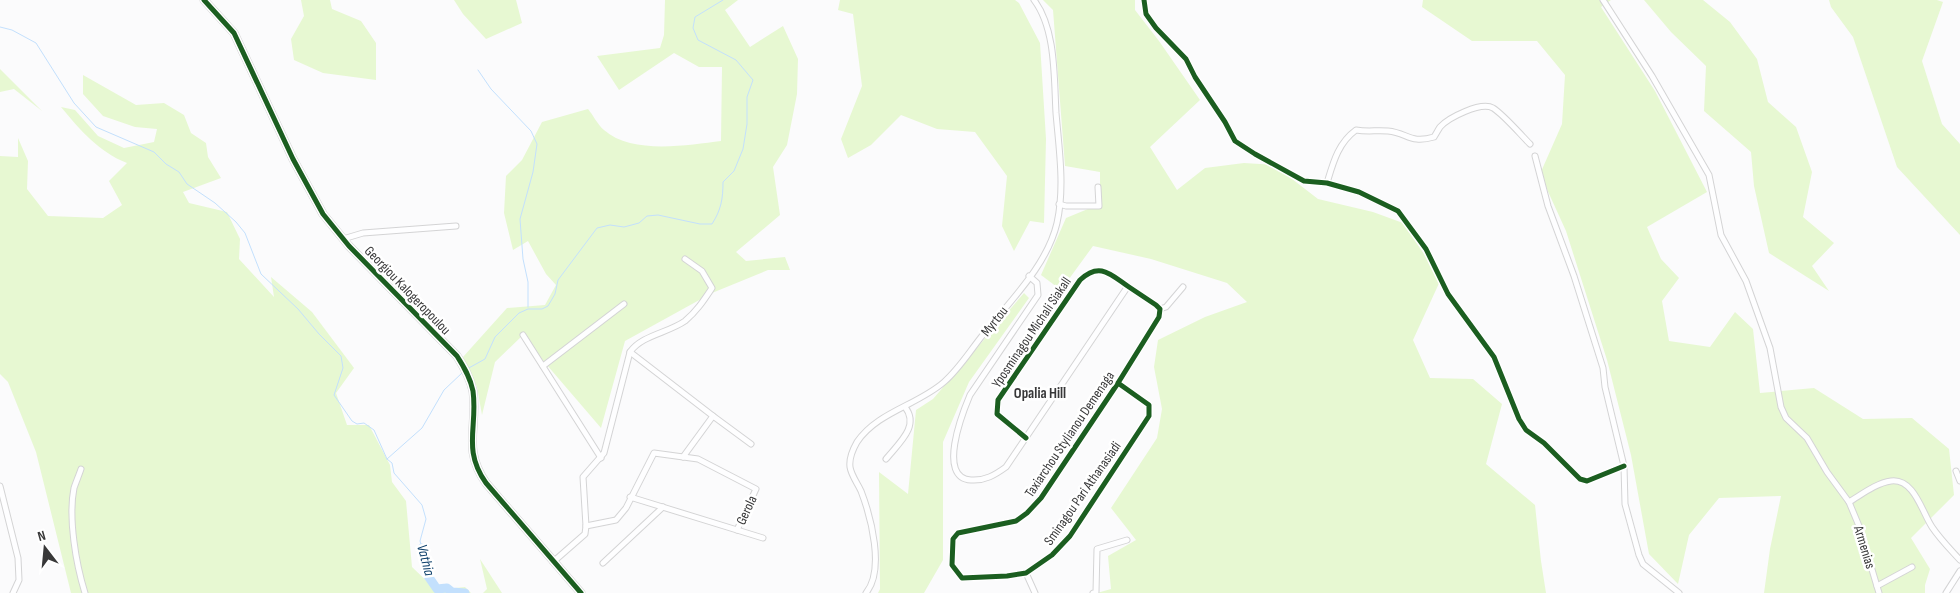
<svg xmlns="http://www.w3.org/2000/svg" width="1960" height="593" font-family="'Sofia Sans Condensed',sans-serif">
  <rect width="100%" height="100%" fill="#fbfbfc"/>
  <g fill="#e7f8d2">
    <polygon points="301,0 330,0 332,9 361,21 376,43 376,80 323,73 294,60 291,39 304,16"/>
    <polygon points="454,0 516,0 522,23 486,39 463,14"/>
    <path d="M665,0h73l-13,10 25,37 33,-21 15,33 -1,35 -10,51 -14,22 7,48 -44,37 10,9 39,-4 5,13h-22l-56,23 -87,48 -24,87 -79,-92 -27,26 -13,53 -5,-28 -14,-30 44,-49 38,-3 11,-20 -10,-11 -18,-33 -15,9 -9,-37 2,-37 16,-16 20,-38 46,-13c5,6 10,16 16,21 28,25 84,15 117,11l1,-74h-23l-25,-14 -55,37 -22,-34 63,-8 4,-13z"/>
    <polygon points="840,0 1015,0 1019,3 1040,43 1046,139 1044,223 1030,221 1014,251 1002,226 1007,176 975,132 937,129 901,115 871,145 848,158 841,139 862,86 853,14 838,10"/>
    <polygon points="1043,0 1135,0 1135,10 1159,41 1200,100 1150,147 1177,190 1205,168 1244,163 1274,165 1318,199 1373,212 1403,223 1441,279 1413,340 1430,378 1473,379 1502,404 1486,464 1535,505 1541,561 1546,593 1097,593 1111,589 1108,556 1136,540 1111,508 1157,438 1162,409 1154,367 1158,340 1205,317 1247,302 1227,283 1151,259 1093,246 1061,290 1041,275 1066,218 1100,204 1100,172 1065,166 1053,10"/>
    <polygon points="1423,0 1611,0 1601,7 1655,91 1707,192 1647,227 1661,259 1679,278 1662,301 1669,341 1710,347 1735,312 1753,329 1760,393 1814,388 1863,419 1912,418 1949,449 1954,495 1911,538 1930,569 1925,585 1925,593 1764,593 1770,549 1781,496 1719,498 1689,535 1678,584 1649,554 1631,455 1607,360 1566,231 1540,174 1562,124 1565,75 1537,41 1472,41 1422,7"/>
    <polygon points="1644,0 1703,0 1730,22 1757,59 1768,102 1796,127 1812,172 1803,217 1834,243 1812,266 1829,291 1769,253 1754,186 1751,152 1704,111 1706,66 1671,32"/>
    <polygon points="1829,0 1937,0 1943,2 1922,61 1942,124 1960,144 1960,235 1897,167 1853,37 1831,7"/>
    <polygon points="0,69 42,111 14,89 0,92"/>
    <path d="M83,75l53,30 28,-2 20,12 7,18 15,10 2,14 13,21 -38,14 6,11 38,9 13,27 -1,20 35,38 -3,-20 41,35 42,56 -18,25 11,32h22l21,40 2,17 14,19 6,66 24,23 29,-3 6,6h-400l-35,-141 -28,-70 -8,-8v-218l18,1v-19l10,23 -1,28 21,27 55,2 19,-13 -13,-24 18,-18c-28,-11 -47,-33 -66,-56l14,3 23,26 26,12 30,-6 3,-13 -22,-2 -32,-11 -20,-22z"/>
    <polygon points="1024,293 1029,298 969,382 943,442 943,560 924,593 878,593 880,589 879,472 908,494 916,410 933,399"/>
    <polygon points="480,559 502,593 483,593 487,589"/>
  </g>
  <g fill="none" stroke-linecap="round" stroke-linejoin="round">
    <g stroke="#c3e0fd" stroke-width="1">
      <polyline points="0,27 12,30 36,43 74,103 96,127 154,152 166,164 179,172 187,184 215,203 236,222 245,233 261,274 298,309 319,334 341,356 343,368 334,395 352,421 357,424 364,423 374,430 387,459 392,463 394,473 422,505 426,519 420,541 422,548"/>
      <polyline points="478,70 491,89 531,131 537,144 533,172 520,219 523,259 528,282 528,307"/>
      <path d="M467,369l18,-10 10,-22 24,-24 9,-4h14l6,-3 7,-12 3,-14 39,-52 13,-3 14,2 15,-4 8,-7 11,-1 42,9h12c9,-14 11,-25 11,-42l11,-11 9,-22 4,-25v-27l6,-17 -17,-20 -38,-20 -5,-12 2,-11 28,-17"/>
      <polyline points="387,459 422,428 444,390 462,373"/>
    </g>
    <polyline stroke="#c3e0fd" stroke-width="9" points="422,548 428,576 437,589 447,588 452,592 465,593"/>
    <g stroke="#d4d4d5" stroke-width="7">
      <g id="street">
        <polyline points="1144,0 1146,14 1156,28 1186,59 1195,77 1225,122 1235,141 1255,154 1304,181 1327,183 1359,192 1398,211 1426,249 1448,294 1494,357 1519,419 1526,430 1544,443 1580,479 1587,481 1624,466"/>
        <polyline points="1603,0 1652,76 1709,175 1721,235 1746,281 1770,348 1781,407 1786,418 1807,438 1827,472 1849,502 1859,526 1879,593"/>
        <polyline points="1535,156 1548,206 1574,276 1603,368 1605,387 1624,466 1625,504 1639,555 1643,564 1679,593"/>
        <path d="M1327,183c6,-20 11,-40 29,-53 12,2 20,0 32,1 20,2 22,13 46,6 2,-3 4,-7 6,-10 8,-9 41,-26 53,-19 11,7 27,26 37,36"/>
        <polyline points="1059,204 1066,206 1099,206 1098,187"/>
        <polyline points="343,239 363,233 456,226"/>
        <path d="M1029,276l8,7 1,12 -68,100c-8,19 -33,83 1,85 14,1 24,-5 35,-13l122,-181"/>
        <polyline points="1160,309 1166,307 1183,287"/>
        <polyline points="523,335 601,458"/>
        <polyline points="630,352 713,416"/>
        <polyline points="543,366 624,304"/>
        <path d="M1026,438l-29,-24 1,-14 82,-120c20,-19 31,-5 49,7 9,6 18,12 27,18l4,4 -1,8 -41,66 -77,115 -14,15 -11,8 -58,12 -5,6 -1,26 10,13 45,-2 19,-3 26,-18 18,-19 79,-120v-11l-31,-22"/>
        <polyline points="683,457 713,416 751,444"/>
        <path d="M886,459c13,-16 34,-33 19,-52"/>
        <path d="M81,469c-2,6 -5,13 -7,19 -6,30 2,76 11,105"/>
        <polyline points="1956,471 1960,481"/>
        <polyline points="0,486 18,558 19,580 13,593"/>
        <polyline points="630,497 763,538"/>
        <path d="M1849,502c12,-7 27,-19 42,-21 23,-3 31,31 41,46 8,12 18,22 28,33"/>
        <polyline points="586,526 616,520 626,508 654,453 698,459 756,489 737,530"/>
        <path d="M553,562l32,-28 1,-8 -3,-49 21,-24 26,-101c12,-17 38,-19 55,-31 12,-10 19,-21 27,-33l-10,-17 -17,-12"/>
        <polyline points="603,563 663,507"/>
        <polyline points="1026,573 1035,593"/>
        <polyline points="1877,586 1912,567"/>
        <path d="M866,593c19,-23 5,-76 -5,-102 -3,-7 -10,-16 -11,-24 -1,-8 3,-18 7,-25 20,-30 61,-37 87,-60 15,-13 26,-31 38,-46 27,-34 65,-70 75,-113 8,-36 2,-74 -1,-110 -2,-35 0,-84 -22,-113"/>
        <polyline points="1093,593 1096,592 1097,549 1127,540"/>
        <polyline points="1946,593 1960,571"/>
      </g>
    </g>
    <g stroke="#d4d4d5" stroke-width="9">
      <path id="secondary" d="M204,0l30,33 59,126 30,55 26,32 108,110c7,11 13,21 16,35 5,36 -11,58 13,92l95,110"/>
    </g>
    <use href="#street" stroke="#fefeff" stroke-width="5"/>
    <use href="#secondary" stroke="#f7f5f3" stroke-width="7"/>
    <g stroke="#fff" stroke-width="8">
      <g id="cycleway">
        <path d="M204,0l30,33 59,126 30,55 26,32 108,110c7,11 13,21 16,35 5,36 -11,58 13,92l95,110"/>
        <polyline points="1144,0 1146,14 1156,28 1186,59 1195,77 1225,122 1235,141 1255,154 1304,181 1327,183 1359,192 1398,211 1426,249 1448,294 1494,357 1519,419 1526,430 1544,443 1580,479 1587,481 1624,466"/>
        <path d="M1026,438l-29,-24 1,-14 82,-120c20,-19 31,-5 49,7 9,6 18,12 27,18l4,4 -1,8 -41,66 -77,115 -14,15 -11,8 -58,12 -5,6 -1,26 10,13 45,-2 19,-3 26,-18 18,-19 79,-120v-11l-31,-22"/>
      </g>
    </g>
    <use href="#cycleway" stroke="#1b5e20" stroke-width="5"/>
  </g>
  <g text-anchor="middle" stroke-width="5" stroke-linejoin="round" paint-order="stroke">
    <g font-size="14" fill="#383839" stroke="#fff">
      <text transform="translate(408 290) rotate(46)" y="5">Georgiou Kalogeropoulou</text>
      <text transform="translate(994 321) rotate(-52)" y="5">Myrtou</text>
      <text transform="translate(1031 332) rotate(-56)" y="5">Yposminagou Michali Siakall</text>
      <text transform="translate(1069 434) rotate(-56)" y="5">Taxiarchou Stylianou Demenaga</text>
      <text transform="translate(1082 493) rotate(-55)" y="5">Sminagou Pari Athanasiadi</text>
      <text transform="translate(746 510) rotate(-65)" y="5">Gerola</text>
      <text transform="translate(1865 547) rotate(73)" y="5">Armenias</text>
    </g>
    <g font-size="15" font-weight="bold" fill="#383839" stroke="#fff">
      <text x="1040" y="398">Opalia Hill</text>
    </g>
    <g font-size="15" font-style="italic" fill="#0e406b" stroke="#fff">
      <text transform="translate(426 560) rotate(75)" y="5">Vathia</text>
    </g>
  </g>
  <g transform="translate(45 548) rotate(344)" stroke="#ffffff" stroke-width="4" paint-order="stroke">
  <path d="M0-4L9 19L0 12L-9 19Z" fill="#383839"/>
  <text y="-8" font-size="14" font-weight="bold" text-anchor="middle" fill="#383839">N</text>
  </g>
</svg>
